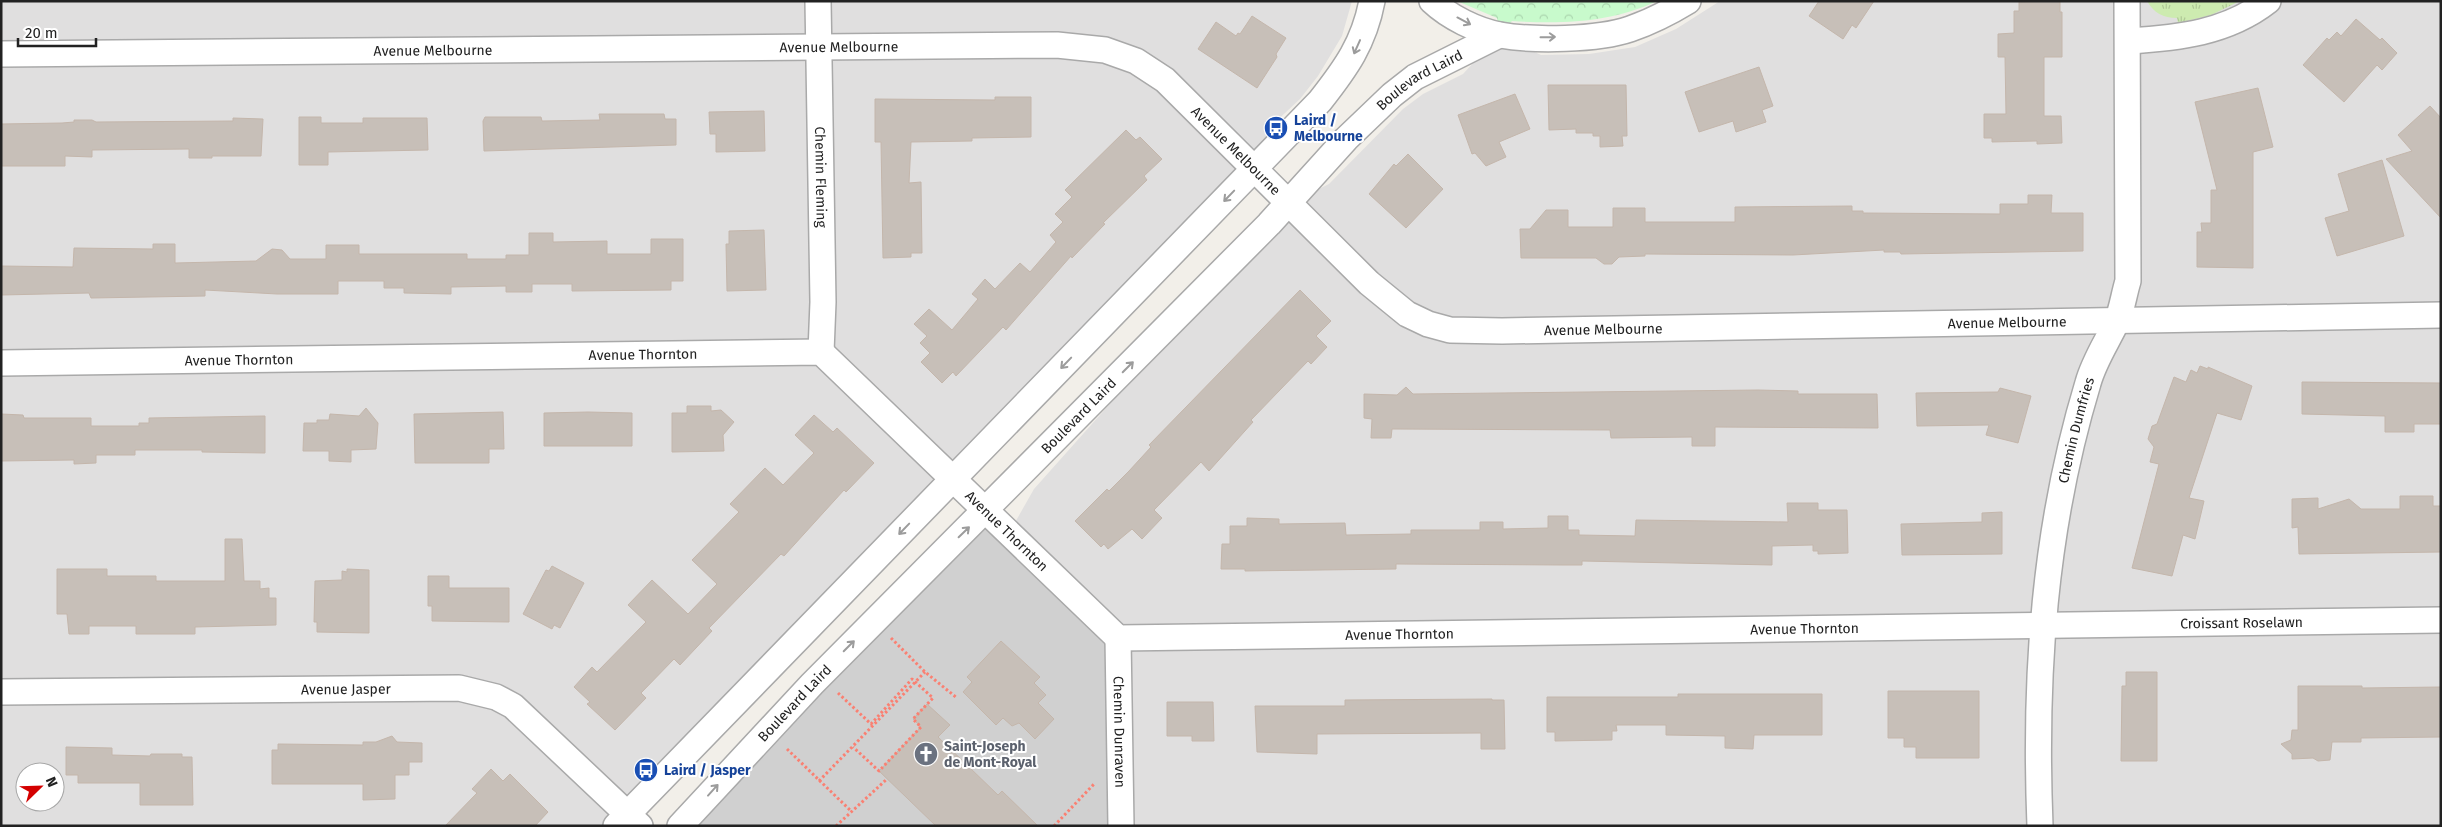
<svg xmlns="http://www.w3.org/2000/svg" width="2442" height="827" font-family="'Fira Sans',sans-serif">
  <defs>
    <pattern id="grass-tufts" width="24" height="20" patternUnits="userSpaceOnUse" patternTransform="scale(1.25)"><rect width="24" height="20" fill="#cdebb0"/><path d="M3 7l-1-3M5 7V3M7 7l1-3M15 17l-1-3M17 17v-4M19 17l1-3" fill="none" stroke="#b0c997"/></pattern>
    <pattern id="park-crowns" width="20" height="18" patternUnits="userSpaceOnUse" patternTransform="scale(1.25)"><rect width="20" height="18" fill="#c8facc"/><path d="M2 6a3 3 0 1 1 6 0M12 15a3 3 0 1 1 6 0" fill="none" stroke="#acd6af"/></pattern>
  </defs>
  <rect width="100%" height="100%" fill="#f2efe9"/>
  <g fill="#e0dfdf" fill-rule="evenodd">
    <path d="M1,1h1351l-10,35 -24,40 -18,23 -30,28 -15,43 -639,656h-615zM25,772h30v30h-30z"/>
    <polygon points="1720,1 2441,1 2441,826 1121,826 1009,533 1034,489 1288,204 1329,184 1403,109 1423,94 1463,74 1499,35 1541,55 1589,54 1635,47 1676,29"/>
  </g>
  <polygon fill="#d0d0d0" points="988,512 1118,638 1122,826 681,826"/>
  <path fill="url(#grass-tufts)" d="M2147,1h93l-29,14 -33,8 -1,-5c-14,0 -23,-5 -30,-17z"/>
  <path fill="url(#park-crowns)" d="M1457,1h200c-46,22 -95,23 -145,20l-13,14 -2,-17z"/>
  <g fill="#c7bfb8" stroke="#c4b6ab">
    <polygon points="1819,1 1874,1 1856,28 1852,25 1843,39 1809,16"/>
    <polygon points="2060,1 2060,12 2062,12 2062,57 2044,57 2044,116 2061,116 2062,143 2037,144 2037,141 1992,142 1992,138 1984,138 1984,114 2006,114 2005,57 1998,57 1998,34 2014,33 2014,11 2019,11 2019,2"/>
    <polygon points="1252,16 1286,38 1276,54 1277,57 1257,88 1198,49 1216,22 1236,36 1238,33 1240,34"/>
    <polygon points="2356,19 2380,40 2382,38 2397,53 2382,70 2377,65 2344,102 2303,65 2327,38 2329,40 2337,32 2341,36"/>
    <polygon points="1759,67 1773,106 1762,110 1766,122 1736,132 1733,121 1699,132 1685,92"/>
    <polygon points="1548,85 1626,85 1627,136 1622,136 1623,146 1600,147 1600,136 1593,136 1593,133 1576,133 1576,129 1549,130"/>
    <polygon points="2258,88 2273,147 2253,152 2253,268 2197,267 2197,232 2202,232 2201,223 2211,223 2211,190 2217,190 2195,102"/>
    <polygon points="1515,94 1530,129 1499,142 1506,157 1486,166 1475,153 1472,154 1458,115"/>
    <polygon points="995,97 1031,97 1031,137 972,138 972,141 911,142 909,183 921,182 922,253 911,253 911,257 883,258 881,142 875,142 875,99 995,100"/>
    <polygon points="2430,106 2441,118 2441,218 2386,159 2412,151 2398,135"/>
    <polygon points="764,111 765,151 716,152 716,134 710,134 709,112"/>
    <polygon points="599,114 664,114 665,119 676,119 676,145 484,151 483,121 485,117 541,117 542,121 600,120"/>
    <polygon points="299,117 321,117 321,123 363,123 363,118 427,118 428,150 328,152 328,165 299,165"/>
    <polygon points="233,118 263,119 261,156 212,156 212,158 189,158 189,149 92,150 92,157 65,156 65,166 1,166 1,124 62,123 74,122 74,120 92,120 96,122 233,121"/>
    <polygon points="1126,130 1136,140 1140,137 1162,159 1144,176 1147,180 1103,223 1105,224 1072,258 1071,256 1006,330 1003,327 956,376 953,372 942,383 921,362 930,353 920,343 927,336 914,324 929,309 952,330 978,299 972,294 985,279 995,289 1020,263 1030,272 1056,242 1050,235 1063,222 1055,214 1072,197 1065,190"/>
    <polygon points="1408,154 1443,189 1406,228 1369,194 1394,164 1396,166"/>
    <polygon points="2382,160 2404,236 2337,256 2325,218 2349,211 2338,174"/>
    <polygon points="2028,195 2052,195 2051,213 2083,213 2083,251 1901,254 1900,252 1884,252 1884,250 1793,255 1645,254 1645,256 1619,257 1612,264 1604,264 1596,258 1521,258 1520,229 1530,229 1546,210 1568,210 1568,227 1613,227 1613,208 1645,208 1645,222 1735,222 1735,207 1852,206 1852,211 1863,211 1863,213 2000,214 2000,204 2028,204"/>
    <polygon points="764,230 766,290 727,291 726,244 729,244 729,231"/>
    <polygon points="529,233 553,233 553,242 607,241 607,254 651,254 651,239 683,239 683,281 671,281 671,290 572,291 572,284 532,284 532,292 506,292 506,286 451,287 451,294 404,293 404,288 384,288 384,281 338,281 338,294 277,294 205,290 205,296 91,298 89,293 1,295 1,266 73,267 74,248 153,249 153,244 175,244 175,263 256,261 272,249 282,250 290,259 326,259 326,245 359,245 359,254 467,254 467,259 506,259 506,255 529,255"/>
    <polygon points="1300,290 1331,321 1316,336 1327,347 1311,364 1308,361 1251,420 1253,422 1209,471 1201,462 1154,510 1162,518 1142,539 1132,529 1108,549 1104,544 1101,547 1075,521 1107,489 1109,491 1129,471 1151,447 1149,445"/>
    <polygon points="2200,366 2208,369 2208,367 2252,386 2241,420 2217,413 2189,498 2204,501 2195,539 2183,535 2172,576 2132,568 2159,464 2150,462 2154,447 2148,439 2152,426 2157,424 2174,377 2186,382 2191,370 2197,373"/>
    <polygon points="2302,382 2441,383 2441,424 2414,424 2414,432 2385,432 2385,416 2302,414"/>
    <polygon points="1406,387 1413,394 1758,390 1798,391 1798,394 1877,394 1878,428 1715,427 1715,446 1692,446 1692,437 1611,438 1610,430 1392,429 1391,438 1371,438 1372,419 1364,418 1364,394 1397,395"/>
    <polygon points="2000,388 2031,396 2018,443 1986,435 1989,425 1917,426 1916,393 1998,392"/>
    <polygon points="687,406 711,406 711,411 721,410 734,422 723,435 724,451 672,452 672,413 687,413"/>
    <polygon points="366,408 378,423 376,449 351,450 351,462 329,461 329,451 303,451 304,423 317,423 317,420 329,420 330,414 359,416"/>
    <polygon points="503,412 504,449 489,449 489,463 415,463 414,414"/>
    <polygon points="588,412 632,413 632,446 544,446 544,413"/>
    <polygon points="1,414 23,415 24,418 91,418 91,426 139,426 139,423 149,423 149,418 265,416 265,453 202,452 202,450 135,450 135,455 96,455 96,463 74,464 74,460 1,461"/>
    <polygon points="814,415 833,432 837,428 874,463 846,492 844,490 784,556 781,554 709,628 712,631 680,665 674,659 641,693 646,698 615,730 587,704 590,702 574,687 592,667 597,672 646,622 628,605 652,580 688,614 717,584 692,560 739,512 730,504 765,468 783,485 814,453 795,435"/>
    <polygon points="2400,496 2433,496 2433,506 2441,506 2441,552 2299,554 2298,527 2292,528 2292,499 2318,498 2318,509 2349,499 2361,509 2400,509"/>
    <polygon points="1787,503 1818,503 1818,510 1847,510 1848,553 1818,554 1818,551 1813,551 1813,545 1772,546 1772,565 1582,561 1582,565 1562,565 1396,564 1396,569 1245,571 1245,569 1221,569 1222,544 1230,544 1230,526 1247,526 1247,518 1279,519 1279,524 1345,523 1346,535 1411,534 1411,530 1480,530 1480,522 1503,522 1503,529 1548,528 1548,516 1568,516 1568,530 1579,530 1579,535 1635,536 1636,520 1788,522"/>
    <polygon points="2002,512 2002,554 1902,555 1901,524 1982,522 1982,513"/>
    <polygon points="225,539 242,539 244,581 260,581 260,589 269,588 269,598 276,598 276,625 195,627 195,634 136,634 136,626 89,626 89,634 69,634 67,614 57,614 57,569 107,569 107,576 156,576 156,581 225,581"/>
    <polygon points="552,566 584,583 560,628 554,625 552,629 523,614 546,570 549,571"/>
    <polygon points="347,569 369,570 369,633 317,632 317,622 314,622 315,581 342,580 342,571 347,572"/>
    <polygon points="428,576 449,576 449,588 509,588 509,622 432,621 432,606 428,606"/>
    <polygon points="1001,641 1040,677 1034,683 1046,695 1038,703 1054,719 1035,739 1019,723 1012,726 1003,718 996,725 963,692 972,682 967,677"/>
    <polygon points="2126,672 2157,672 2157,761 2121,761 2122,686 2126,686"/>
    <polygon points="2298,686 2362,686 2362,688 2441,687 2441,737 2361,738 2361,742 2332,742 2330,760 2318,761 2313,758 2292,759 2292,754 2281,744 2291,740 2292,730 2298,730"/>
    <polygon points="1888,691 1979,691 1979,758 1916,758 1916,747 1904,747 1904,738 1888,738"/>
    <polygon points="1678,694 1822,694 1822,735 1754,735 1753,749 1725,748 1725,736 1666,735 1666,725 1616,725 1617,731 1612,731 1612,740 1555,741 1555,732 1547,732 1547,697 1678,697"/>
    <polygon points="1492,699 1492,700 1504,700 1505,749 1481,749 1481,733 1317,734 1317,754 1257,752 1255,706 1345,706 1345,700"/>
    <polygon points="1167,702 1213,702 1214,741 1192,741 1192,736 1167,736"/>
    <polygon points="927,704 950,725 938,737 998,795 1002,791 1038,826 936,826 879,771 921,727 913,719"/>
    <polygon points="392,736 397,742 422,743 422,762 409,762 409,775 395,775 395,799 363,800 363,784 272,784 272,750 278,750 278,744 363,745 363,742 376,742"/>
    <polygon points="66,747 112,748 112,755 150,756 151,754 182,754 182,757 192,757 193,805 140,805 140,783 78,783 78,775 66,775"/>
    <polygon points="491,769 503,781 510,774 548,812 535,826 445,826 477,793 472,789"/>
  </g>
  <g fill="none" stroke-linecap="round" stroke-linejoin="round">
    <g stroke="#a9a9a9" stroke-width="28">
      <g id="street">
        <path id="s1" d="M818,1l5,301 -2,50"/>
        <path d="M1432,1c17,16 45,30 68,34 33,6 98,5 130,-6 20,-7 40,-17 58,-28"/>
        <path d="M2128,41c50,-3 99,-8 140,-40"/>
        <path id="s2" d="M1,54l1056,-9 48,5 31,11 29,19 204,203 38,31 21,10 22,6 52,1 939,-16"/>
        <path id="s3" d="M1,363l820,-11 297,286 1323,-18"/>
        <path id="s4" d="M1118,638l3,188"/>
        <path id="s5" d="M1,692l458,-4 37,9 17,9 127,120"/>
        <path d="M616,826l704,-725c26,-33 44,-58 52,-100"/>
        <path id="s6" d="M680,826l132,-142 457,-460 77,-85 46,-44 23,-18 84,-42"/>
        <path id="s7" d="M2040,826c-6,-151 4,-298 48,-443 6,-22 19,-41 29,-62 5,-12 7,-27 11,-40l-1,-280"/>
      </g>
    </g>
    <g stroke="#fa8072" stroke-width="3" stroke-dasharray="2.5 2.5" stroke-linecap="butt">
      <polyline points="891,638 925,672 957,698"/>
      <polyline points="838,693 871,724 912,679 933,698 913,719 921,727 879,771 853,747"/>
      <polyline points="787,749 851,811"/>
      <polyline points="819,781 925,672"/>
      <polyline points="836,826 887,779"/>
      <polyline points="1054,826 1095,783"/>
    </g>
    <use href="#street" stroke="#fff" stroke-width="25"/>
  </g>
  <defs><path id="oneway-shaft" d="M-6 0H5M1.5-3L5.5 0L1.5 3" fill="none" stroke-width="1.6" stroke-linecap="round" stroke-linejoin="round" transform="scale(1.25)"/></defs>
  <g stroke="#9c9c9c">
    <use href="#oneway-shaft" transform="translate(1464 21) rotate(28)"/>
    <use href="#oneway-shaft" transform="translate(1548 37) rotate(-1)"/>
    <use href="#oneway-shaft" transform="translate(1357 47) rotate(114)"/>
    <use href="#oneway-shaft" transform="translate(1229 196) rotate(134)"/>
    <use href="#oneway-shaft" transform="translate(1066 363) rotate(134)"/>
    <use href="#oneway-shaft" transform="translate(1128 367) rotate(-45)"/>
    <use href="#oneway-shaft" transform="translate(904 529) rotate(134)"/>
    <use href="#oneway-shaft" transform="translate(964 532) rotate(-44)"/>
    <use href="#oneway-shaft" transform="translate(849 646) rotate(-45)"/>
    <use href="#oneway-shaft" transform="translate(713 790) rotate(-48)"/>
  </g>
  <defs>
    <g id="bus-disc" transform="scale(1.25)"><circle r="9.5" fill="#1a4fb4" stroke="#fff"/><path d="M-5-6H5V4H4V6H2V4H-2V6H-4V4H-5ZM-3.5-4V0h7V-4ZM-3.5 1.2v1.5H-2V1.2ZM2 1.2v1.5H3.5V1.2Z" fill="#fff"/></g>
    <g id="church-disc" transform="scale(1.25)"><circle r="9.5" fill="#6b7280" stroke="#fff"/><path d="M-1.2-6h2.4v3.5h3.3v2.4h-3.3V6h-2.4V-.1h-3.3v-2.4h3.3Z" fill="#fff"/></g>
  </defs>
  <g fill-rule="evenodd">
    <use href="#bus-disc" x="1276" y="128"/>
    <use href="#church-disc" x="926" y="754"/>
    <use href="#bus-disc" x="646" y="770"/>
  </g>
  <g text-anchor="middle" stroke-width="4" stroke-linejoin="round" paint-order="stroke">
    <g font-size="14" fill="#222" stroke="#fff">
      <text dy="5" stroke="none"><textPath href="#s2" startOffset="838">Avenue Melbourne</textPath></text>
      <text dy="5" stroke="none"><textPath href="#s2" startOffset="432">Avenue Melbourne</textPath></text>
      <text dy="5" stroke="none"><textPath href="#s6" startOffset="1052">Boulevard Laird</textPath></text>
      <text dy="5" stroke="none"><textPath href="#s2" startOffset="1272">Avenue Melbourne</textPath></text>
      <text dy="5" stroke="none"><textPath href="#s1" startOffset="176">Chemin Fleming</textPath></text>
      <text dy="5" stroke="none"><textPath href="#s2" startOffset="2112">Avenue Melbourne</textPath></text>
      <text dy="5" stroke="none"><textPath href="#s2" startOffset="1708">Avenue Melbourne</textPath></text>
      <text dy="5" stroke="none"><textPath href="#s3" startOffset="642">Avenue Thornton</textPath></text>
      <text dy="5" stroke="none"><textPath href="#s3" startOffset="238">Avenue Thornton</textPath></text>
      <text dy="5" stroke="none"><textPath href="#s6" startOffset="572">Boulevard Laird</textPath></text>
      <text dy="5" stroke="none"><textPath href="#s7" startOffset="399">Chemin Dumfries</textPath></text>
      <text dy="5" stroke="none"><textPath href="#s3" startOffset="1078">Avenue Thornton</textPath></text>
      <text dy="5" stroke="none"><textPath href="#s3" startOffset="2356">Croissant Roselawn</textPath></text>
      <text dy="5" stroke="none"><textPath href="#s3" startOffset="1919">Avenue Thornton</textPath></text>
      <text dy="5" stroke="none"><textPath href="#s3" startOffset="1514">Avenue Thornton</textPath></text>
      <text dy="5" stroke="none"><textPath href="#s5" startOffset="345">Avenue Jasper</textPath></text>
      <text dy="5" stroke="none"><textPath href="#s6" startOffset="168">Boulevard Laird</textPath></text>
      <text dy="5" stroke="none"><textPath href="#s4" startOffset="94">Chemin Dunraven</textPath></text>
    </g>
    <g font-size="14" font-weight="bold" fill="#164399" stroke="#fff" text-anchor="start">
      <text x="1294" y="125">Laird /<tspan x="1294" dy="16">Melbourne</tspan></text>
      <text x="664" y="775">Laird / Jasper</text>
    </g>
    <g font-size="14" font-weight="bold" fill="#5b616d" stroke="#fff" text-anchor="start">
      <text x="944" y="751">Saint-Joseph<tspan x="944" dy="16">de Mont-Royal</tspan></text>
    </g>
  </g>
  <rect width="2442" height="827" fill="none" stroke="#222222" stroke-width="5"/>
  <g transform="translate(40 787) rotate(67)"><circle r="24" fill="#ffffff" stroke="#a7a7a7"/>
  <path d="M0-4L9 19L0 12L-9 19Z" fill="#d40000"/>
  <text y="-8" font-size="14" font-weight="bold" text-anchor="middle" fill="#222222">N</text>
  </g>
  <path d="M18 38v8h78v-8" fill="none" stroke="#222222" stroke-width="2.5"/>
  <text x="25" y="38" font-size="15" fill="#222222" stroke="#ffffff" stroke-width="4" paint-order="stroke">20 m</text>
</svg>
